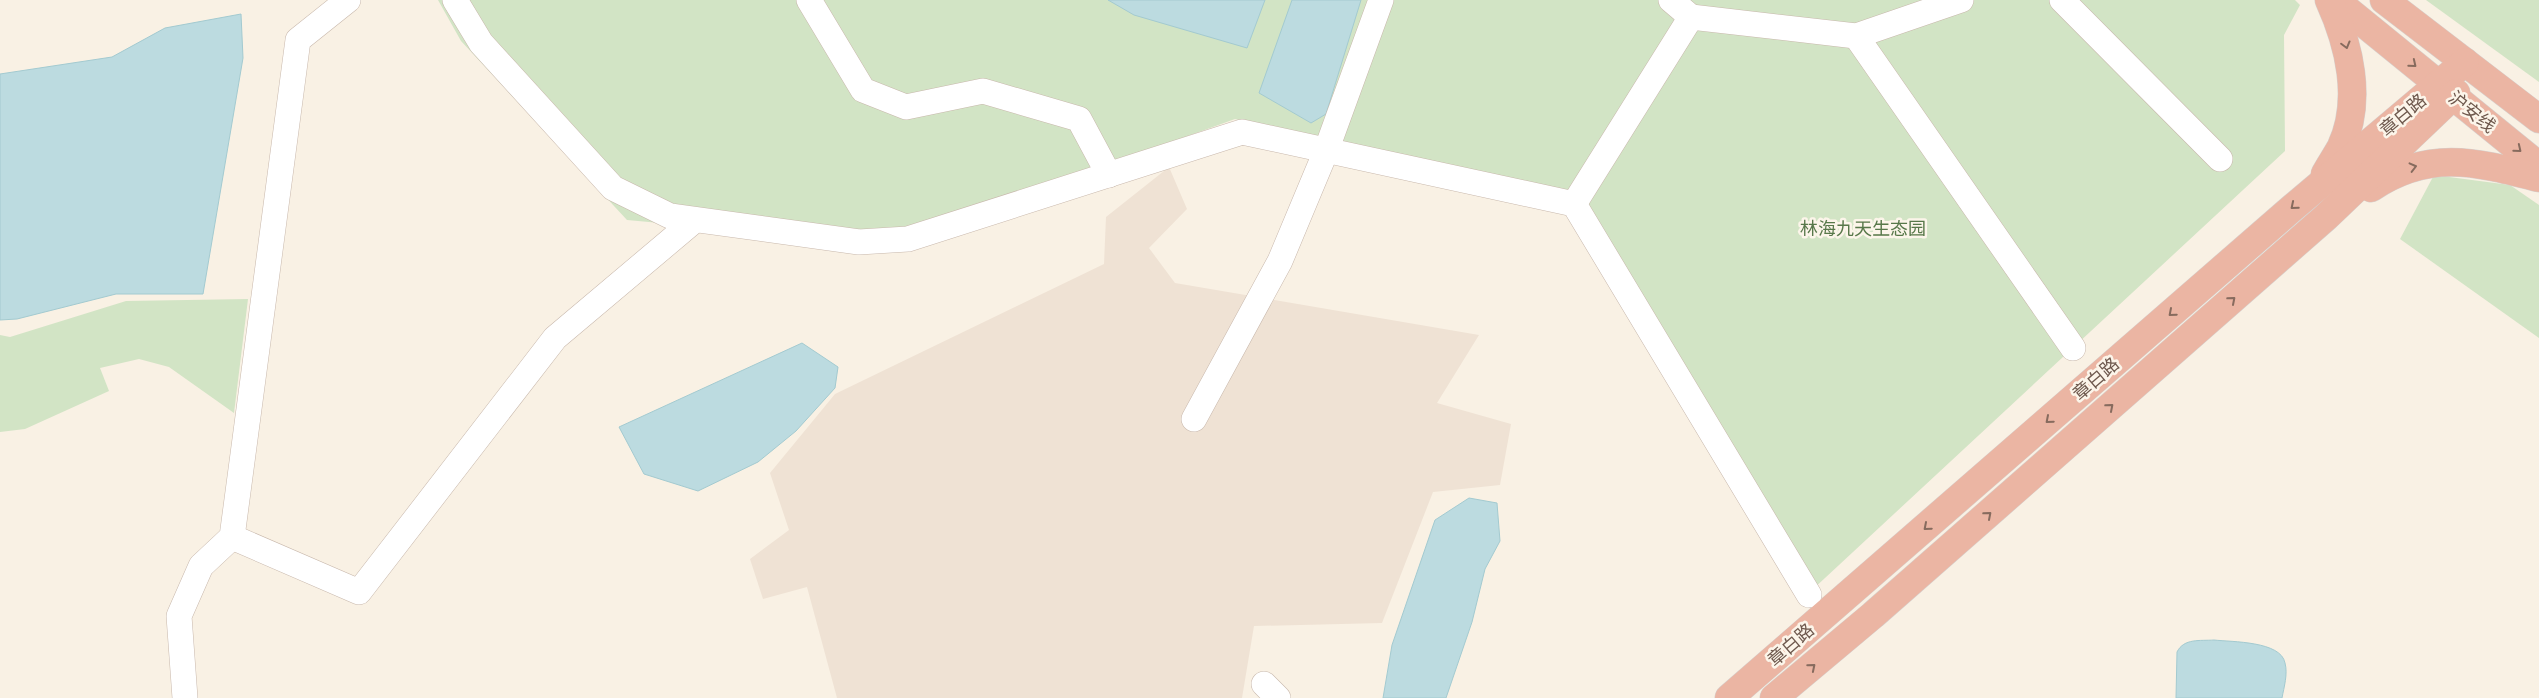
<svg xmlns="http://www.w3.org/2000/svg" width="2539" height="698" font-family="'Sofia Sans Condensed','Noto Sans SC',sans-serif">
  <rect width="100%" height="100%" fill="#f9f1e4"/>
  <polygon fill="#efe2d4" points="1169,167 1187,209 1149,248 1175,283 1479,335 1437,403 1511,424 1500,485 1433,492 1382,623 1254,626 1242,698 837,698 807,587 763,599 750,559 789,530 770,473 835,394 1104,264 1106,217"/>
  <g fill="#d2e4c5">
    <polygon points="438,0 2295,0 2300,5 2284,35 2285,151 1811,591 1577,196 1235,119 889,244 627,220 461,41"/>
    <polygon points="2426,0 2539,0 2539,82"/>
    <polygon points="2434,175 2510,185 2539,205 2539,338 2400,239"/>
    <polygon points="248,299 234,413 169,367 139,359 100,368 109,391 25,429 0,432 0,335 10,337 126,301"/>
  </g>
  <g fill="#bcdbe0" stroke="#a3cad0">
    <polygon points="1108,0 1265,0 1247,48 1134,15"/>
    <polygon points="1292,0 1361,0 1326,114 1311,123 1259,93"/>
    <polygon points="241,14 243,58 203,294 116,294 17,319 0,320 0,74 112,57 165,28"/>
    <polygon points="802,343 838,367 835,388 796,431 758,462 698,491 644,474 619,427"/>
    <polygon points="1469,498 1497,503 1500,541 1485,569 1472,622 1446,698 1383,698 1392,645 1435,520"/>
    <path d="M2214,640c18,2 67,1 71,23 3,11 -1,24 -3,35h-106l1,-46c7,-14 23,-11 37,-12z"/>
  </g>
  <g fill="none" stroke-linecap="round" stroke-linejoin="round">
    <g stroke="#c8b8ac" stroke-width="26">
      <g id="minor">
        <polyline points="455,0 481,43 613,188 670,216 859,242 908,239 1242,132 1574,204 1809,595"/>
        <polyline points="809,0 863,90 906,107 983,91 1079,119 1109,175"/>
        <polyline points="1671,0 1691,17 1856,36 1961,0"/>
        <polyline points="2062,0 2220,159"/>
        <polyline points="1856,36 2073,348"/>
        <polyline points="1574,204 1691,17"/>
        <polyline points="1194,419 1280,261 1326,151 1381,0"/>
        <polyline points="232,537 359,592 555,338 695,220"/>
        <polyline points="1264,684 1278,698"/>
        <polyline points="185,698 179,616 201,566 232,537 298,40 348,0"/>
      </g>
    </g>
    <g stroke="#d6d0cd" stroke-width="29">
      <g id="highway">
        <polyline points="2335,0 2539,166"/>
        <polyline points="2384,0 2539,119"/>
        <path d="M2325,174c5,-9 11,-18 16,-27 22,-47 8,-103 -12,-147"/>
        <path d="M2371,188c58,-39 105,-26 168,-10"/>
        <polyline points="1729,698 2291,209 2465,62"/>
        <polyline points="1774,698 1873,615 2326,217 2456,93"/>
      </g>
    </g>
    <use href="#minor" stroke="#fff" stroke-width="25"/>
    <use href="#highway" stroke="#ebb5a3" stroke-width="28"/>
  </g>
  <defs><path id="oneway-chevron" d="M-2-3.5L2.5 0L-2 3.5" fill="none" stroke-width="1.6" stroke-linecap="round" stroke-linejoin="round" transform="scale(1.25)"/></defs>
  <g stroke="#876b5e">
    <use href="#oneway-chevron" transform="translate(2346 45) rotate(75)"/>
    <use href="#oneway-chevron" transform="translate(2413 64) rotate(39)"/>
    <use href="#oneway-chevron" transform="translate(2518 149) rotate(39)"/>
    <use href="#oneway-chevron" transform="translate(2413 167) rotate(-14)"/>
    <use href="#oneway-chevron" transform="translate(2294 206) rotate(140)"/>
    <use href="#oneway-chevron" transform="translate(2232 300) rotate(-41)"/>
    <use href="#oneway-chevron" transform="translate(2172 313) rotate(139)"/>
    <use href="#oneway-chevron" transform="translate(2110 407) rotate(-41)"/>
    <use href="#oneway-chevron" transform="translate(2049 420) rotate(139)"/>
    <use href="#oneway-chevron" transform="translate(1988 515) rotate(-41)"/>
    <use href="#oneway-chevron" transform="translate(1927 527) rotate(139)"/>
    <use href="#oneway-chevron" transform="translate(1812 667) rotate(-40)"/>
  </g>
  <g text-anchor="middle" stroke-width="5" stroke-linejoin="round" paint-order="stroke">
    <g font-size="18" fill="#6e584d" stroke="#fcf5ea">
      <text transform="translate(2472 112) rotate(39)" y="6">沪安线</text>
      <text transform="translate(2403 115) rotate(-40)" y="6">章白路</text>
      <text transform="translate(2096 379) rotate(-41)" y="6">章白路</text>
      <text transform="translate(1791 645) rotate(-41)" y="6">章白路</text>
    </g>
    <g font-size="18" fill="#58784a" stroke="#fcf5ea">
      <text x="1863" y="235">林海九天生态园</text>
    </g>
  </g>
</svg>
